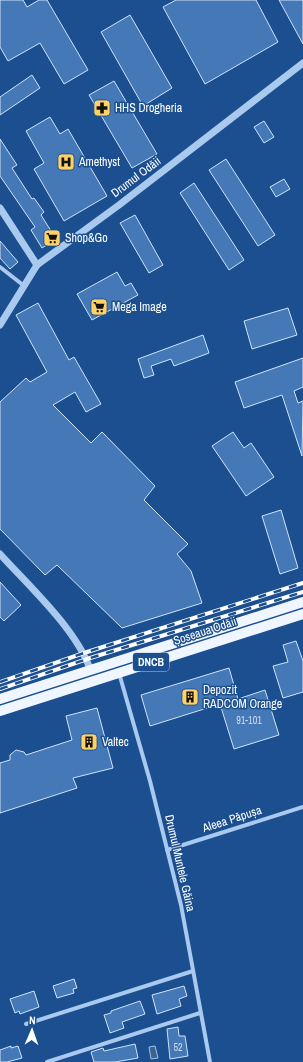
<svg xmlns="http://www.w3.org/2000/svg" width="303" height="1062" font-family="'Archivo Narrow',sans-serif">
  <rect width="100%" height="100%" fill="#1b4f8f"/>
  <polygon fill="#3c6290" stroke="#9cc4f0" points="155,1046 158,1058 151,1059 149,1047"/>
  <g fill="#4478b7" stroke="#cfe3fa">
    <polygon points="0,0 23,0 27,7 39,0 47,0 88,70 64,84 40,43 8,61 0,47"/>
    <polygon points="176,0 256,0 278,42 205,84 163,7"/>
    <polygon points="279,0 303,0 303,44"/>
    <polygon points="130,15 172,88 143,106 101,32"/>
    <polygon points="32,75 40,88 0,115 0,97"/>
    <polygon points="114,81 157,154 132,168 89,95"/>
    <polygon points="50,117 60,134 68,129 107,196 64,221 34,169 44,163 26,131"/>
    <polygon points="264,121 274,137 264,143 254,127"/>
    <polygon points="0,139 17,165 12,168 32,199 34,198 44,212 41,215 56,239 42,248 31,230 35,227 0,176"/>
    <polygon points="226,159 275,235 258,246 209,170"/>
    <polygon points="284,179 290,189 276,197 270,187"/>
    <polygon points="194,183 244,260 229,270 180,193"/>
    <polygon points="135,215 163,265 149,273 120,223"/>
    <polygon points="0,241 18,262 10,269 0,258"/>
    <polygon points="117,272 125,286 131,283 138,295 92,320 77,294"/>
    <polygon points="38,303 69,360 74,357 101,404 86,412 75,392 53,405 91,443 102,432 155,486 144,500 188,544 177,554 191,571 202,603 122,628 57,565 45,575 0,529 0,402 26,378 30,382 47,372 16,315"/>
    <polygon points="288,308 297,335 252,349 244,321"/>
    <polygon points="203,335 209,353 174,366 171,359 151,366 154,375 144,378 138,359"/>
    <polygon points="303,358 303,387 294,391 298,403 303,401 302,456 282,395 244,408 235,382"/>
    <polygon points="233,432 244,448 251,443 274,477 246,496 212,446"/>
    <polygon points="281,510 298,568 280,574 262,516"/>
    <polygon points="0,582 21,605 4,621 0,617"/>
    <polygon points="296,641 303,661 303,692 283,698 273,666 288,662 283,645"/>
    <polygon points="229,668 238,699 265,690 279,735 234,749 220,704 150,726 141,695"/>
    <polygon points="97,708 113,768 73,778 77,788 0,813 0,763 10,760 10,755 16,750 24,752 26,755 72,740 66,716"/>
    <polygon points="74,979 77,988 73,989 74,993 57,998 53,986"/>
    <polygon points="184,986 187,996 179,999 181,1006 157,1014 152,995"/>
    <polygon points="34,991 39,1007 20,1014 19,1011 15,1013 10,999"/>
    <polygon points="140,1001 145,1014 122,1022 124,1028 110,1033 104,1015 111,1013 111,1011"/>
    <polygon points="178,1027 179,1036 185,1036 188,1056 170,1059 167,1029"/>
    <polygon points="135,1044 138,1058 115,1062 94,1062 91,1052 103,1048 104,1051"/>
    <polygon points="11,1046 11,1048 18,1046 22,1058 7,1062 0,1062 0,1050"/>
  </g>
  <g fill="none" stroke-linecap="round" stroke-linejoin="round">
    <g stroke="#a9c9ee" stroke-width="4">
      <polyline points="0,267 23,285"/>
      <polyline points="119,673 150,781 181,905 210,1062"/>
      <polyline points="167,850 303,807"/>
      <polyline points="26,1024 193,971"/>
      <polyline points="47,1062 200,1013"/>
    </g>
    <g stroke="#a9c9ee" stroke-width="7">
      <polyline points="0,208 37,265"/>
      <polyline points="0,325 37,265 119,205 303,63"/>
      <path d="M0,554c29,32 76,75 90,115"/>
    </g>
    <g stroke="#f0f6ff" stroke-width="10">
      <polyline points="0,699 303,602"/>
      <polyline points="0,711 303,614"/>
    </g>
    <g stroke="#fff" stroke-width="4">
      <g id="rail">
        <polyline points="0,682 84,653 303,583"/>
        <polyline points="0,689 87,659 303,592"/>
      </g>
    </g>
    <use href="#rail" stroke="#1b4f8f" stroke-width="2.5" stroke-dasharray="8" stroke-linecap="butt"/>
  </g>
  <defs>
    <g id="pharmacy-square" transform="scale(0.9)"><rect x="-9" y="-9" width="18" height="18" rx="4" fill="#ffd166" stroke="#1b4f8f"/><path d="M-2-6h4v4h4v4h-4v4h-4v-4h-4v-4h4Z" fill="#111"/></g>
    <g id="hospital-square" transform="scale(0.9)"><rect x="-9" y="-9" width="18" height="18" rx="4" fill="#ffd166" stroke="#1b4f8f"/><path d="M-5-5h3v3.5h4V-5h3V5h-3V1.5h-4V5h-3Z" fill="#111"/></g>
    <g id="supermarket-square" transform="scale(0.9)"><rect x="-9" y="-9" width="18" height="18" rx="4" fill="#ffd166" stroke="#1b4f8f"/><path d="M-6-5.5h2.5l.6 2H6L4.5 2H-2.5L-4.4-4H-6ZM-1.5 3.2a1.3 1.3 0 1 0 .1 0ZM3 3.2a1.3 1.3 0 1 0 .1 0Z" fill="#111"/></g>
    <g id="building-square" transform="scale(0.9)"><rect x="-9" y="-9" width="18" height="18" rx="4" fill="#ffd166" stroke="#1b4f8f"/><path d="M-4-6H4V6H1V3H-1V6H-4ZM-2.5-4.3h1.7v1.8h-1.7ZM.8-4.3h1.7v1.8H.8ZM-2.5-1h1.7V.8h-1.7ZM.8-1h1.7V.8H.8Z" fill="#111"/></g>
  </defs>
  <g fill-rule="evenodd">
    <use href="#pharmacy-square" x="102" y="108"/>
    <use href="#hospital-square" x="66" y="162"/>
    <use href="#supermarket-square" x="52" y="238"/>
    <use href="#supermarket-square" x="99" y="307"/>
    <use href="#building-square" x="190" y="697"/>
    <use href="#building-square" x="89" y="742"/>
  </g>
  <g text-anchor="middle" stroke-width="3" stroke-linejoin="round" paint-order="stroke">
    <g font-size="10" fill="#d0dded">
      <text x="249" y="724">91-101</text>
      <text x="178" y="1051">52</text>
    </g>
    <rect fill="#1b4f8f" stroke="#bbcadd" stroke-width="1" x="133" y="653" width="36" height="18" rx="3"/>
    <g font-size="11" font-weight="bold" fill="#fff">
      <text x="151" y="666">DNCB</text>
    </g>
    <g font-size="12" fill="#fff" stroke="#1b4f8f" text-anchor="start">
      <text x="115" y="112">HHS Drogheria</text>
      <text x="79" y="166">Amethyst</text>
      <text x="65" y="242">Shop&amp;Go</text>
      <text x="112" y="311">Mega Image</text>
      <text x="203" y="694">Depozit<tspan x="203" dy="14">RADCOM Orange</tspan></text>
      <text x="102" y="746">Valtec</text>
    </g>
    <g font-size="12" fill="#fff" stroke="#1b4f8f">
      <text transform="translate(136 177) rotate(-37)" y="4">Drumul Odăii</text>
      <text transform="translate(205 631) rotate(-18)" y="4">Șoseaua Odăii</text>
      <text transform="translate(232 819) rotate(-18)" y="4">Aleea Păpușa</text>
      <text transform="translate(180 863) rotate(77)" y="4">Drumul Muntele Găina</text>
    </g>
  </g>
  <g transform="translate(32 1030) rotate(2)" stroke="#1b4f8f" stroke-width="3" paint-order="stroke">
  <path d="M0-3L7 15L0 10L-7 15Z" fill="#ffffff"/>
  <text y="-6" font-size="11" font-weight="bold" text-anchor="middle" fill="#ffffff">N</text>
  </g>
</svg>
